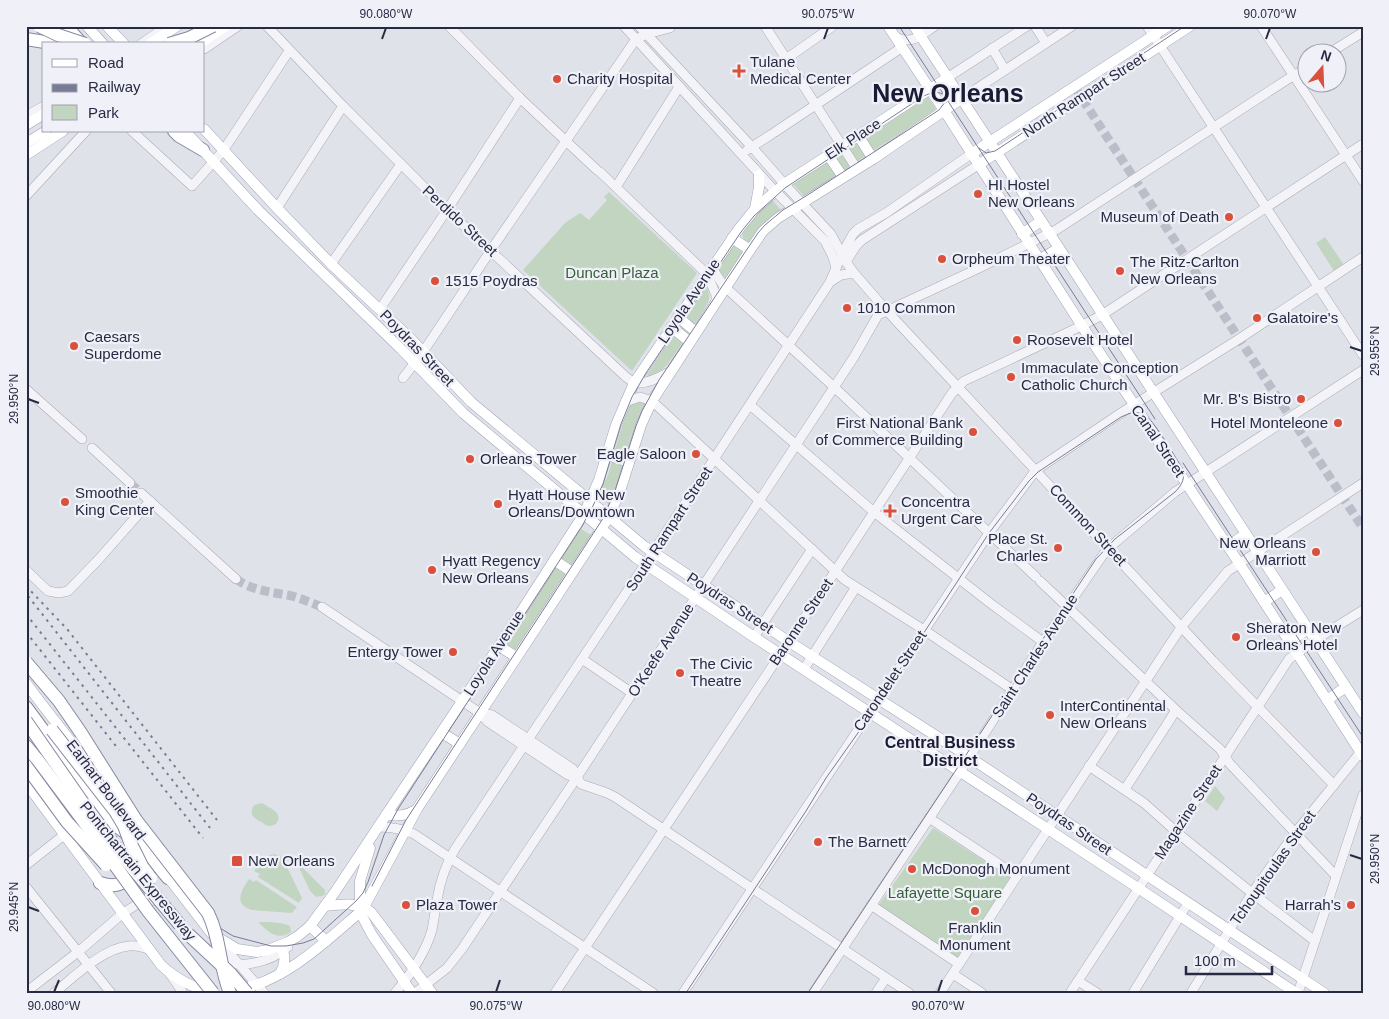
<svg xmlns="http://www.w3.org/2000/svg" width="1389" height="1019" font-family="Arial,sans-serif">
  <rect width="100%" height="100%" fill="#e0e2ea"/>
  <g fill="#c1d5c1">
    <polygon points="927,95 936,110 804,196 793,184"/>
    <polygon points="609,192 697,273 632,371 523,270 565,223 580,213 589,220 607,200 604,197"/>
    <path d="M772,200l9,10 -15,11 -17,22 -4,-2c-2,-3 -3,-4 -2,-8 1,-9 22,-26 29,-33z"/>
    <polygon points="1325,237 1344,265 1334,271 1316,243"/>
    <polygon points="733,245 743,252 725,278 717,269"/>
    <path d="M706,285c2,5 4,10 3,15 -1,5 -38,61 -43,66 -5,5 -11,8 -17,10l-2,-1z"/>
    <path d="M635,402l10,1c-17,32 -22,68 -36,101l-12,-6 11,-23 11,-39 10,-30z"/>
    <polygon points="581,529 591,535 515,650 506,644"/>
    <polygon points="1215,786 1225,798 1217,811 1205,801"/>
    <path d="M262,803c4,3 10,5 14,9 5,5 2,14 -6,14 -3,0 -5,-1 -7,-3 -9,-5 -15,-8 -9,-18z"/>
    <polygon points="933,828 1011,878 957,959 878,906"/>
    <path d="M274,854l6,2 4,5 18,37 -3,5 -41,-26 2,-3 -6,-3c6,-9 9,-15 20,-17z"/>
    <polygon points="296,861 325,890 325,894 322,896 316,897 310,891"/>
    <path d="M249,879l5,3 2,-2 41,27 -5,6 -40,-3c-19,-6 -11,-19 -3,-31z"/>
    <path d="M259,922c11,0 22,0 31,4l1,6c-13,9 -23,0 -32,-9z"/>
  </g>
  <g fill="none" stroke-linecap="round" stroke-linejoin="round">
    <g stroke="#bbbdc9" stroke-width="9" stroke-dasharray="9 4.5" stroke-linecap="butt">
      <polyline points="1075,88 1363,528"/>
      <polyline points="130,483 141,493"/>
      <path d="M236,579c17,12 36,13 56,17 10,3 20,7 30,11"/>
    </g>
    <g stroke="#a8abb8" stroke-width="10">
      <g id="minor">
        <path d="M267,26l76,80 104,104 179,167c3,2 5,4 7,5 11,4 27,-5 36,-10"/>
        <polyline points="449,26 520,98 597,170"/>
        <polyline points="624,26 775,191 825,241 833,257 836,268"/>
        <polyline points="639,26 752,147 787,187 831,234 846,262 854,273 887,311 1213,661 1334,785"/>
        <polyline points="765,26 857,169"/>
        <polyline points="1035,26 1046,43"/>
        <polyline points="1147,26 1363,355"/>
        <polyline points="1261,26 1363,181"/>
        <path d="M895,37c18,8 24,-1 40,-11"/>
        <polyline points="141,44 167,26"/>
        <polyline points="992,48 1005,70"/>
        <polyline points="204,49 238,26"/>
        <polyline points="1331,52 1363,32"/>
        <polyline points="786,59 833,26"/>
        <polyline points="947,78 1027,26"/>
        <polyline points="961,99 1072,26"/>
        <polyline points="26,116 44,106"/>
        <polyline points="132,131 192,186 223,151 289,51"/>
        <polyline points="775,132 901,48"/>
        <polyline points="747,150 772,134"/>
        <polyline points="600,172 707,274 716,295 716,301"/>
        <polyline points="616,187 679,87"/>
        <polyline points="26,196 86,131"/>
        <polyline points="277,208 343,106"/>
        <polyline points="846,262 856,246 862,240 978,165"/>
        <polyline points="331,264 401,164"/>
        <polyline points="713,265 714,271 723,285 834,387 1036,577"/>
        <polyline points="830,282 841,275 854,273"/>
        <polyline points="380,309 447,210 520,98"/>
        <polyline points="403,378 423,352 491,250 636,39 647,34 670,28"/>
        <polyline points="26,389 82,439"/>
        <polyline points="625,402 640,397 652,401 845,580 924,630 1013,690"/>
        <polyline points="750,405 874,512 990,603 1043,642"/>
        <polyline points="92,448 130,483"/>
        <polyline points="141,493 236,579"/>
        <polyline points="26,570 48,591 59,593 68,591 99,559 150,501"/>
        <polyline points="1040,581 1176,710 1220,749 1230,764 1336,876"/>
        <polyline points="322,607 480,713 488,722 568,775 577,777"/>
        <polyline points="754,637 812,549"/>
        <polyline points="582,659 632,693"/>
        <polyline points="804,669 856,587"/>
        <polyline points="480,713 492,715 573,769 581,784 607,793 615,797 909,993"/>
        <polyline points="1166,726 1176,710"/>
        <polyline points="1089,766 1144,803 1180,835 1252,893 1315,941"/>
        <polyline points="1125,789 1164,729"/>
        <polyline points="929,818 1017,876"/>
        <path d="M379,827c13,0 24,2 35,7l239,159"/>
        <polyline points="26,865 64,835"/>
        <polyline points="26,887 111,993"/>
        <polyline points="871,905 959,964"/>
        <polyline points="218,940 264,993"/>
        <path d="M217,956c19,16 54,6 71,-9"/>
        <polyline points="170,974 183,993"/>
        <polyline points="953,974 982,993"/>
        <polyline points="1078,981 1097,993"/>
        <polyline points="26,992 78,952 123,913 136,905 152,900 162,901"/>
        <path d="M54,993c20,-16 49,-45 75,-47 7,-1 13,1 19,3"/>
        <path d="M395,993c16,-19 30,-39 37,-63 2,-10 3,-20 5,-30 3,-18 9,-36 18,-51l185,-277 190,-290 12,-28 11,-20 5,-5 28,-16 85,-59"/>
        <polyline points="415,993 447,968 462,949 577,777 854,357 878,315 977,269 1056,230 1291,77 1306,69"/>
        <polyline points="555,993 815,602 952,393 964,381 1077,328 1102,315 1363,144"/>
        <polyline points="683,993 989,533 1036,470 1127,409 1239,339 1363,257"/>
        <polyline points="813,993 960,772 1043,642 1105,552 1117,541 1175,492 1363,370"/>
        <polyline points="876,993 886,978"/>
        <polyline points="940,993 1182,626 1228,571 1363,483"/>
        <polyline points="1070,993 1289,659 1315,640 1363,610"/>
        <polyline points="1133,993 1188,903"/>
        <polyline points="1191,993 1252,893 1295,833 1363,749"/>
        <polyline points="1298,993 1363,795"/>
      </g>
    </g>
    <g stroke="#9fa2b7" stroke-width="11">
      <g id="major">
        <polyline points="87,26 103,44"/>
        <polyline points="107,26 124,44"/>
        <polyline points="888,26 947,115 1082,326 1239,563 1363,756"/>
        <polyline points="914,26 1363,713"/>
        <polyline points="150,44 177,26"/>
        <polyline points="199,44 226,26"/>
        <polyline points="26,125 44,114"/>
        <polyline points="204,129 277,208 331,264 410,338 471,402 644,546 788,641 969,757 1324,993"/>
        <polyline points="185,131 258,210 401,349 463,413 635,557 754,637 1138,888 1296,993"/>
        <polyline points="858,135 873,159"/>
        <polyline points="26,143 46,131"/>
        <polyline points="971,154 1168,26"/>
        <polyline points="26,155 63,131"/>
        <polyline points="828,155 843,177"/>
        <polyline points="978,165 1190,26"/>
        <polyline points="755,209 759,187 759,175"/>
        <polyline points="1022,234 1041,221"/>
        <polyline points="732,238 750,250"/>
        <polyline points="1039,260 1059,248"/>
        <polyline points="678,317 696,332"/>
        <polyline points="671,327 690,342"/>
        <polyline points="607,455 629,462"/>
        <polyline points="1228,546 1246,534"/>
        <polyline points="554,560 572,572"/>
        <polyline points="1264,602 1282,590"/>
        <polyline points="1289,642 1308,629"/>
        <polyline points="499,646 516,657"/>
        <path d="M26,683c32,44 68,85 98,129"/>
        <polyline points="1327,700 1346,687"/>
        <polyline points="442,733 460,744"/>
        <path d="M26,783l135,182c16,15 32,23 53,28"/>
        <path d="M386,815c12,1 20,1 30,-5"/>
        <polyline points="370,848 360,881 360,912 372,935 412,993"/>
        <polyline points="164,872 211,933 237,949 257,952 268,950 288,942 298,936 310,926 335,892 386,815 499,646 584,514 599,480 616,425 634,383 738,230 755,209 784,184 947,78"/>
        <path d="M325,906c17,-2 32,-4 46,6l61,81"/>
        <polyline points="310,926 326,941"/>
        <path d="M279,946c8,7 6,19 1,28"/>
        <path d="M238,990c48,-10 86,-47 122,-78l4,-5 53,-98 192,-292 12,-29 20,-63 11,-24 98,-151 13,-19 15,-13 95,-59 88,-60"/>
      </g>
    </g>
    <g stroke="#878aa2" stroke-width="14">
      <g id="highway">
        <polyline points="66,26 82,44"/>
        <polyline points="26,39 57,44"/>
        <polyline points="174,131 179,136 203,150"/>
        <polyline points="26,707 111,822 139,843 168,878"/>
        <polyline points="26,746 37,759"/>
        <path d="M100,883c16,5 21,1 35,-7"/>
      </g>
    </g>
    <use href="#minor" stroke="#f4f4f8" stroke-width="9"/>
    <use href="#major" stroke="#fff" stroke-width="10"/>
    <use href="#highway" stroke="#fff" stroke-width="12"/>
    <g stroke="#797b95" stroke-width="1">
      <polyline points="899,26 1155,419"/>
      <polyline points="979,148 986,153 995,151 1185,26"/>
      <polyline points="1183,463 1363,737"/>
      <polyline points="372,886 406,820 602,520 614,494 636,426 642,411 659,380 758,233 765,225 783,210 806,196 939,110 945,102 945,91"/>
      <path d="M215,925l18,11 38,10h15l17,-3 11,-4 42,-38 7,-8 5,-11 16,-47 14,-26 184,-283 10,-18 11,-24 18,-60 11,-27 14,-24 95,-141 13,-16 31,-28 137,-91c13,-7 21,-6 30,5"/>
      <path d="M686,993l120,-182 20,-33 39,-55 124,-190 40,-52 9,-9 83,-55c7,-3 14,-7 22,-3 10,4 32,43 39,54 4,9 0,17 -7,24l-60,47 -19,20 -288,434"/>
    </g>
    <g stroke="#797b95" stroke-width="2" stroke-dasharray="2.5 5" stroke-linecap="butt">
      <polyline points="26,586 67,629 217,820"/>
      <polyline points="28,596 210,828"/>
      <polyline points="26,614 203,838"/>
      <polyline points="26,632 119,750"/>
    </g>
    <g stroke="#878aa2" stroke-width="14" stroke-linecap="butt">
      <g id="highway-bridge">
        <polyline points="39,26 58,35 85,44"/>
        <polyline points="169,44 189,38 213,26"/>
        <path d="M26,662l33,39 22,32 55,87 72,93c13,26 11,54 22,80"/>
        <polyline points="26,721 81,800 124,858 180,925"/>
        <polyline points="52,730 115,811 124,826 130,842 142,866 151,878"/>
        <polyline points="37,759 81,818 148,911 213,993"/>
        <polyline points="26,766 67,822 106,865"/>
        <polyline points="188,934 231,974 247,993"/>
      </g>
    </g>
    <use href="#highway-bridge" stroke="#fff" stroke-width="12"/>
  </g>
  <path fill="none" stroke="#272a43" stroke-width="2" d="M382,39l4,-11M824,39l4,-11M1266,39l4,-11M1350,347l12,4M28,399l11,4M1350,855l12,4M28,907l11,4M54,992l5,-12M496,992l4,-12M938,992l4,-12"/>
  <g fill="#d9513c" stroke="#f0f1f8" stroke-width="2">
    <path d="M736.5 63.5h5v5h5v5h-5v5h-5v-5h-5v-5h5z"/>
    <circle cx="557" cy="79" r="5"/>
    <circle cx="978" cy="194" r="5"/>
    <circle cx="1229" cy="217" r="5"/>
    <circle cx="942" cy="259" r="5"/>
    <circle cx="1120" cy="271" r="5"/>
    <circle cx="435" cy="281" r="5"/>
    <circle cx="847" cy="308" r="5"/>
    <circle cx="1257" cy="318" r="5"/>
    <circle cx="1017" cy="340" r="5"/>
    <circle cx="74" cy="346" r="5"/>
    <circle cx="1011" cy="377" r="5"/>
    <circle cx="1301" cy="399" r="5"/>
    <circle cx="1338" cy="423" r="5"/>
    <circle cx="973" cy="432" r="5"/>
    <circle cx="696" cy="454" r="5"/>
    <circle cx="470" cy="459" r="5"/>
    <circle cx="65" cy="502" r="5"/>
    <circle cx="498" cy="504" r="5"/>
    <path d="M887.5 503.5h5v5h5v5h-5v5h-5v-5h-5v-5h5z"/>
    <circle cx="1058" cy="548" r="5"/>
    <circle cx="1316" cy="552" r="5"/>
    <circle cx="432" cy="570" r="5"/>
    <circle cx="1236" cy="637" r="5"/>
    <circle cx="453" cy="652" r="5"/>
    <circle cx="680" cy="673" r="5"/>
    <circle cx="1050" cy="715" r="5"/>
    <circle cx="818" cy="842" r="5"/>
    <rect x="231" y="855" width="12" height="12" rx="2.5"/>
    <circle cx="912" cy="869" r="5"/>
    <circle cx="406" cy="905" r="5"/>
    <circle cx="1351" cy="905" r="5"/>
    <circle cx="975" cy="911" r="5"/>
  </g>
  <g text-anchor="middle" stroke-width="4.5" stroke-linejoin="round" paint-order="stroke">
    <g font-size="15" fill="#272a43" stroke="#f0f1f8" text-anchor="start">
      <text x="750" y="67">Tulane<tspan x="750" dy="17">Medical Center</tspan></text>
      <text x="567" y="84">Charity Hospital</text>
      <text x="988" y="190">HI Hostel<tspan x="988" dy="17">New Orleans</tspan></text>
      <text x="1219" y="222" text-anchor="end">Museum of Death</text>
      <text x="952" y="264">Orpheum Theater</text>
      <text x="1130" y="267">The Ritz-Carlton<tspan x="1130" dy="17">New Orleans</tspan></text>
      <text x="445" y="286">1515 Poydras</text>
      <text x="857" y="313">1010 Common</text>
      <text x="1267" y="323">Galatoire's</text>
      <text x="84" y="342">Caesars<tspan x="84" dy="17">Superdome</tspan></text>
      <text x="1027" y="345">Roosevelt Hotel</text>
      <text x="1021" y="373">Immaculate Conception<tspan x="1021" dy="17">Catholic Church</tspan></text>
      <text x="1291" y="404" text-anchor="end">Mr. B's Bistro</text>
      <text x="963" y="428" text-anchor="end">First National Bank<tspan x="963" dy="17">of Commerce Building</tspan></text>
      <text x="1328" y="428" text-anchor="end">Hotel Monteleone</text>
      <text x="686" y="459" text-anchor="end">Eagle Saloon</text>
      <text x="480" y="464">Orleans Tower</text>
      <text x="75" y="498">Smoothie<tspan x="75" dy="17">King Center</tspan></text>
      <text x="508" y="500">Hyatt House New<tspan x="508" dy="17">Orleans/Downtown</tspan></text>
      <text x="901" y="507">Concentra<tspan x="901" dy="17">Urgent Care</tspan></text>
      <text x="1048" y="544" text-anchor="end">Place St.<tspan x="1048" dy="17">Charles</tspan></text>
      <text x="1306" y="548" text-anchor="end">New Orleans<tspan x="1306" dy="17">Marriott</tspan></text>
      <text x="442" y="566">Hyatt Regency<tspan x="442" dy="17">New Orleans</tspan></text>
      <text x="1246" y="633">Sheraton New<tspan x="1246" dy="17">Orleans Hotel</tspan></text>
      <text x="443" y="657" text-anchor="end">Entergy Tower</text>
      <text x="690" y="669">The Civic<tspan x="690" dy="17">Theatre</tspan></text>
      <text x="1060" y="711">InterContinental<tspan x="1060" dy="17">New Orleans</tspan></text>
      <text x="828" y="847">The Barnett</text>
      <text x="248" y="866">New Orleans</text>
      <text x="922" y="874">McDonogh Monument</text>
      <text x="416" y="910">Plaza Tower</text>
      <text x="1341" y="910" text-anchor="end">Harrah's</text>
      <text x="975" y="933" text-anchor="middle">Franklin<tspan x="975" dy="17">Monument</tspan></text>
    </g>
    <g font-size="15" fill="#272a43" stroke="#f0f1f8">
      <text transform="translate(1084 95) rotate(-33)" y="5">North Rampart Street</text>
      <text transform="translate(853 139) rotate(-33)" y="5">Elk Place</text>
      <text transform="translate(460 221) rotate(43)" y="5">Perdido Street</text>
      <text transform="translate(689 301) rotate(-56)" y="5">Loyola Avenue</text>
      <text transform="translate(417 348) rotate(46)" y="5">Poydras Street</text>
      <text transform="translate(1158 441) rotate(56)" y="5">Canal Street</text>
      <text transform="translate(1088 525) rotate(47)" y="5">Common Street</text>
      <text transform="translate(669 529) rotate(-57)" y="5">South Rampart Street</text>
      <text transform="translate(730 603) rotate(33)" y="5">Poydras Street</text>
      <text transform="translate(801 622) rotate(-56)" y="5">Baronne Street</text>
      <text transform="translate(661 650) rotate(-57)" y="5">O'Keefe Avenue</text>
      <text transform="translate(494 653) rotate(-57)" y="5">Loyola Avenue</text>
      <text transform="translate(1035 656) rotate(-57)" y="5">Saint Charles Avenue</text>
      <text transform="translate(890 681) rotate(-56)" y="5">Carondelet Street</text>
      <text transform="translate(106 790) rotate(53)" y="5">Earhart Boulevard</text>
      <text transform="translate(1188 812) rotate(-57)" y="5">Magazine Street</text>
      <text transform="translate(1069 824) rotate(34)" y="5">Poydras Street</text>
      <text transform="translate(1273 868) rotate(-55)" y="5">Tchoupitoulas Street</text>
      <text transform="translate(138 871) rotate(51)" y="5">Pontchartrain Expressway</text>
    </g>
    <g font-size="15" fill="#346038" stroke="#f0f1f8">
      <text x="612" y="278">Duncan Plaza</text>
      <text x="945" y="898">Lafayette Square</text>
    </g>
    <g font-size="16" font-weight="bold" fill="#1a1b34" stroke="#f0f1f8">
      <text x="950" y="748">Central Business<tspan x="950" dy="18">District</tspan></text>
    </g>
    <g font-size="25" font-weight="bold" fill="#1a1b34" stroke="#f0f1f8">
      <text x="948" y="102">New Orleans</text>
    </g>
  </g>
  <rect width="1389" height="1019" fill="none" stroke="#f0f1f8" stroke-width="55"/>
  <rect x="42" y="42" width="162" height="90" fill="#f0f1f8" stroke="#a0a1b0"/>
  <rect x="52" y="59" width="25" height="8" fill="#ffffff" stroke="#a0a1b0"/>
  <text x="88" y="68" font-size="15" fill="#272a43">Road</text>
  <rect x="52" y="84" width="25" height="8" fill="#797b95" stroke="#a0a1b0"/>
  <text x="88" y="92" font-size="15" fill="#272a43">Railway</text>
  <rect x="52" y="105" width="25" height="15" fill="#c1d5c1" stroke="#a0a1b0"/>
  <text x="88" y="118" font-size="15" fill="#272a43">Park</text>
  <g transform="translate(1322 68) rotate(19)"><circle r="24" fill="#f0f1f8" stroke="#a0a1b0"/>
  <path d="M0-4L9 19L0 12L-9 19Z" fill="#d9513c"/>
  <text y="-8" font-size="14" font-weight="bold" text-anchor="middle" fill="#272a43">N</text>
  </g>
  <path d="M1186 966v8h86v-8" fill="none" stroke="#272a43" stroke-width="2.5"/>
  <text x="1194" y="966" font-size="15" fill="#272a43" stroke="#f0f1f8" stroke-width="4" paint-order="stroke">100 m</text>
  <rect x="28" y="28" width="1334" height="964" fill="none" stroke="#272a43" stroke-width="2"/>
  <g font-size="12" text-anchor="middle" fill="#272a43">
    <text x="386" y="18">90.080°W</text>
    <text x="828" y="18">90.075°W</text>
    <text x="1270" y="18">90.070°W</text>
    <text transform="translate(1375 351) rotate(-90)" y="4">29.955°N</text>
    <text transform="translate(14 399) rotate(-90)" y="4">29.950°N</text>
    <text transform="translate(1375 859) rotate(-90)" y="4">29.950°N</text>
    <text transform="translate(14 907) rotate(-90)" y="4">29.945°N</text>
    <text x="54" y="1010">90.080°W</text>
    <text x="496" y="1010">90.075°W</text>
    <text x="938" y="1010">90.070°W</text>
  </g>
</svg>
